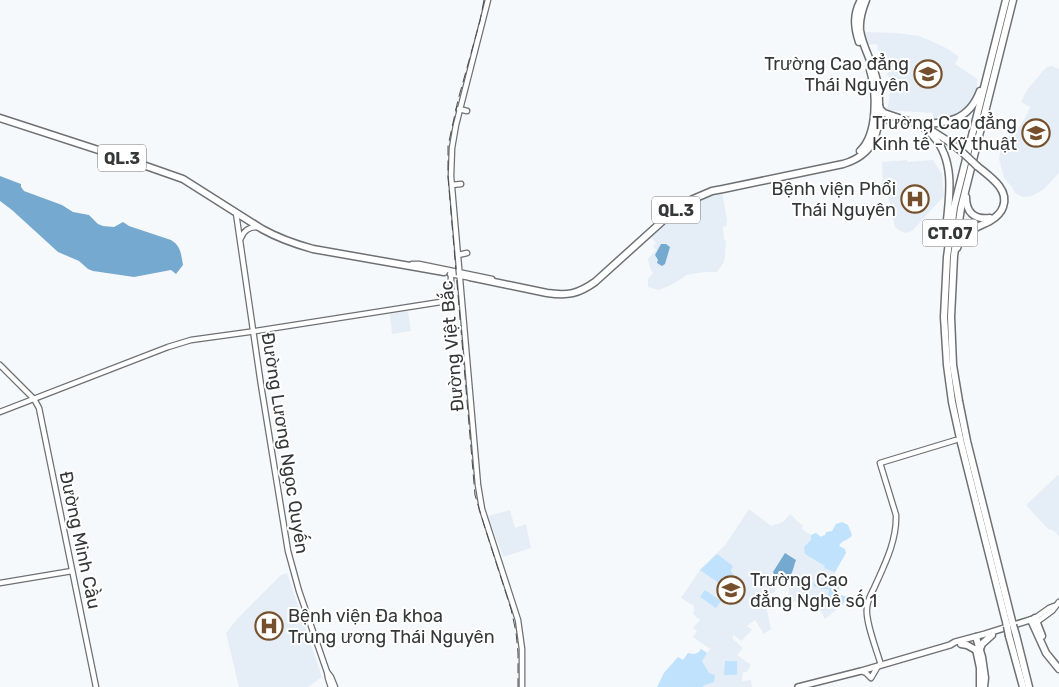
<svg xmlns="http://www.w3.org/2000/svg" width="1059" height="687" font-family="Rubik,sans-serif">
  <rect width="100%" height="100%" fill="#f6f9fb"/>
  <g fill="#e5eef6">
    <polygon points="864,32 897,33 919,36 936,43 948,49 959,57 955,64 977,79 977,91 974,97 965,108 958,114 947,118 933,119 933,113 887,110 891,89 888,87 891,78 887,76 888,71 881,51 878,51 877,44 867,45"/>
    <polygon points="1052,66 1059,69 1059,173 1044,189 1032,196 1023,197 1015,193 1012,187 1004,178 999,159 1001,148 1008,137 1021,125 1027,114 1030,107 1021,102 1027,90 1043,71 1047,67"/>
    <polygon points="907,160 908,162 933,160 942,174 944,196 912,231 906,233 900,231 895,227 887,191 883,191 882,162"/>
    <polygon points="722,192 727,220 726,226 723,227 724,240 726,241 725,255 724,262 717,272 704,272 686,275 681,279 667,287 658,290 648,287 648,279 653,273 650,268 648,259 656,250 653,246 656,243 651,237 658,230 690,203 709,195"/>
    <polygon points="408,311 411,331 392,334 390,314"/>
    <polygon points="1058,475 1059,476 1059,536 1054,531 1048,529 1026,505"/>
    <polygon points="749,509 771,526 783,522 790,514 803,526 802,529 811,535 816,533 825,540 845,549 845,554 837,568 832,583 840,586 837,594 847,597 846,600 842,605 825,619 819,608 817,601 788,602 789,587 777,585 775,592 770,594 767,600 767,610 771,629 764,634 755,620 747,626 752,630 741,641 734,635 732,638 743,648 737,655 751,665 747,672 743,672 742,681 751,680 752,687 657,687 664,673 678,657 683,660 688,653 695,654 699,652 701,649 707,653 710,649 693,637 697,631 693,628 700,620 693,614 694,609 694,606 681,598 700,570 726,544"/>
    <polygon points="510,510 515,528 526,524 531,548 503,557 488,516"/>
    <polygon points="287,573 322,677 308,687 239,687 226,633 238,618 281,575"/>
  </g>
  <g fill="#c0e2fd">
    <path d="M842,522l6,3 4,10c-3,6 -10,4 -13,11l6,3 1,4 -11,19 -11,-4 1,-2 -20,-12 -1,-7 7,-7v-5l5,-2 5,4 1,-1 3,-1 1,-3 6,-1 4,-7z"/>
    <polygon points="717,554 733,566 731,571 734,576 726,588 700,570"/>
    <polygon points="816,578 823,584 830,583 840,586 837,594 847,597 840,608 831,603 827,599 829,591 828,589 822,589 813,586"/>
    <polygon points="705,590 721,601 716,608 700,597"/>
    <path d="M701,649l6,4 -5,8 7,12 6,2 -1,7 -9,3 -3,2h-45l7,-14 14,-16 5,3 5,-7c6,2 10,1 13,-4z"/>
    <polygon points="725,661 737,661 737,675 724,675"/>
  </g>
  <g fill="#76a9d0">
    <path d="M0,176l21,8v3l3,4 38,14 11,7 16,3 9,9 5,2 11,1 9,-5 6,4 42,14c10,6 10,14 12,25l-7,9 -5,-4 -37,7 -41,-6 -5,-2 -9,-8 -21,-9 -46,-42 -12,-9z"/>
    <polygon points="661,244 666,244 670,247 665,264 662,266 657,263 658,260 655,255"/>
    <path d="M785,553l11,7c-2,5 -3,12 -6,16 -6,7 -15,3 -17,-4z"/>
  </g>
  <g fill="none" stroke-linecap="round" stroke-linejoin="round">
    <g stroke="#6e7173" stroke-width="7">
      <g id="secondary">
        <polyline points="488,0 456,125 452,148 451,176 478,485 482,509 518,620 522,649 522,687"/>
        <polyline points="459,109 467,111"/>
        <polyline points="452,185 461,184"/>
        <polyline points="236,213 261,385 288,551 299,591 327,672 328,678 331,687"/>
        <path d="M241,238c3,-8 8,-11 17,-11"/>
        <polyline points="458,255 467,253"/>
        <polyline points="412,264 419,264 492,279"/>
        <polyline points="450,274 472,278"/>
        <polyline points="0,365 34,399 39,408 96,687"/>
        <polyline points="0,412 168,347 191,340 249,332 447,301 449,300 451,297 451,274"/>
        <polyline points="0,583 72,571"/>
        <polyline points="1035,618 1049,608 1054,606"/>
        <polyline points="1037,622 1052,611 1059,602"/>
        <path d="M881,665c-4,-14 -16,-44 -14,-57 0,-8 5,-15 8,-22 10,-22 22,-46 21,-71l-16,-52 76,-23"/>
        <polyline points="861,671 866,673 871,678 878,666"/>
        <polyline points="328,673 331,677 335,687"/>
      </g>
    </g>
    <g stroke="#6e7173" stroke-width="8">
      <polyline id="primary" points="798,687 861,671 950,645 955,642 985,634 1033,619"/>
    </g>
    <g stroke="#6e7173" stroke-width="9">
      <g id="highway">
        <polyline points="1006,0 954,207 947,257 944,317 947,365 952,402 961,443 1007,626"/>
        <polyline points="1013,0 961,208 954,256 951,317 953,365 959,401 967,441 1013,625"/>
        <path d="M859,42c-5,-15 -6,-28 2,-42"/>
        <polyline points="879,105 880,109 884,113 920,125"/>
        <path d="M0,118l126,41 57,20 79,50c16,9 33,15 51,20l131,23"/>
        <path d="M918,124c5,3 11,7 15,12 25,27 15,69 12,102"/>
        <path d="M918,124c28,0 51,-3 62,-33"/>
        <polyline points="879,127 882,121 889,119"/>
        <polyline points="929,129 948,141 961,151"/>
        <path d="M860,151c18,-17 17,-59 10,-81"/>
        <path d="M966,197c0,15 8,23 24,21"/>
        <path d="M957,248c6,-17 19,-20 33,-27 5,-3 11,-8 13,-14 7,-18 -14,-31 -26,-41"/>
        <path d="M470,277l77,16c21,3 31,1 48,-11l72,-65 24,-17 21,-9 11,-2 120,-25c31,-9 37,-31 36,-60 0,-9 0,-18 -3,-27 -4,-16 -14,-31 -16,-47 -1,-11 2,-20 6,-30"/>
        <polyline points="1035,618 1042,636"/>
        <polyline points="1031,620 1046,653 1059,669"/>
        <polyline points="1016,635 1029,687"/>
        <polyline points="1009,636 1023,687"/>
        <polyline points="976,637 982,657 985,678 984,687"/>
        <polyline points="961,644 967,645 976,650"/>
        <polyline points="976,649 980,668 980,687"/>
        <polyline points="980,649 982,644 992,635"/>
      </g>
    </g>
    <use href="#secondary" stroke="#fff" stroke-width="4.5"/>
    <use href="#primary" stroke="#fff" stroke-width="5"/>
    <use href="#highway" stroke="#fff" stroke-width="6"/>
    <polyline stroke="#4a4b4c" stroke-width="1" stroke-dasharray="10 5" stroke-linecap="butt" points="484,0 480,21 458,100 448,146 448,177 475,495 485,528 511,609 516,632 518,653 518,687"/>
    <g stroke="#6e7173" stroke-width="9" stroke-linecap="butt">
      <g id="highway-bridge">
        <polyline points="961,151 977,166"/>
        <polyline points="1013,625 1016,635"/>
        <polyline points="1007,626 1009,636"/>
      </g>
    </g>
    <use href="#highway-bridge" stroke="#fff" stroke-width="6"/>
  </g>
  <defs>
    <g id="university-ring" transform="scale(1.4375)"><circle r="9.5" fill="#fff" stroke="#76502c" stroke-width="1.5"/><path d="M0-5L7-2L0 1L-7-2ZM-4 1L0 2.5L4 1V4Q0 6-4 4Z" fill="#76502c"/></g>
    <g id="hospital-ring" transform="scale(1.4375)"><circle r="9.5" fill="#fff" stroke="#76502c" stroke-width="1.5"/><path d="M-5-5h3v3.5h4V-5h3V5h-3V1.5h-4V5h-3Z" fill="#76502c"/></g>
  </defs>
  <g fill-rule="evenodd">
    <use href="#university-ring" x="928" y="74"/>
    <use href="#university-ring" x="1036" y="133"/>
    <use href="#hospital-ring" x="915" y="199"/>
    <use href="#university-ring" x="731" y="590"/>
    <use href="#hospital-ring" x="269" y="626"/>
  </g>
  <g text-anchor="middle" stroke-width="4" stroke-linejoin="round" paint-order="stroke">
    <g fill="#fff" stroke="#727374" stroke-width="1">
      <rect x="98" y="144.5" width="48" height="27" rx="4"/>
      <rect x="652" y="196.5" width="48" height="27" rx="4"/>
      <rect x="922.5" y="219.5" width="55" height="27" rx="4"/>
    </g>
    <g font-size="16" font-weight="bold" fill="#363738">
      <text x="122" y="164">QL.3</text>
      <text x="676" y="216">QL.3</text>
      <text x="950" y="239">CT.07</text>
    </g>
    <g font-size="18" fill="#363738" stroke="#fff" text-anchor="end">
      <text x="909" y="70">Trường Cao đẳng<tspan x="909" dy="21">Thái Nguyên</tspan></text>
      <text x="1017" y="129">Trường Cao đẳng<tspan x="1017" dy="21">Kinh tế - Kỹ thuật</tspan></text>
      <text x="896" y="195">Bệnh viện Phổi<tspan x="896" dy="21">Thái Nguyên</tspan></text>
      <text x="750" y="586" text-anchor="start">Trường Cao<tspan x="750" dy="21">đẳng Nghề số 1</tspan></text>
      <text x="288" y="622" text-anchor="start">Bệnh viện Đa khoa<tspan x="288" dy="21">Trung ương Thái Nguyên</tspan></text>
    </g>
    <g font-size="18" fill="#363738" stroke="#fff">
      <text transform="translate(452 346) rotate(-95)" y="6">Đường Việt Bắc</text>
      <text transform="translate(285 443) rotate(81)" y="6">Đường Lương Ngọc Quyến</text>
      <text transform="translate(80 540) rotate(78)" y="6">Đường Minh Cầu</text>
    </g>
  </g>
</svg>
